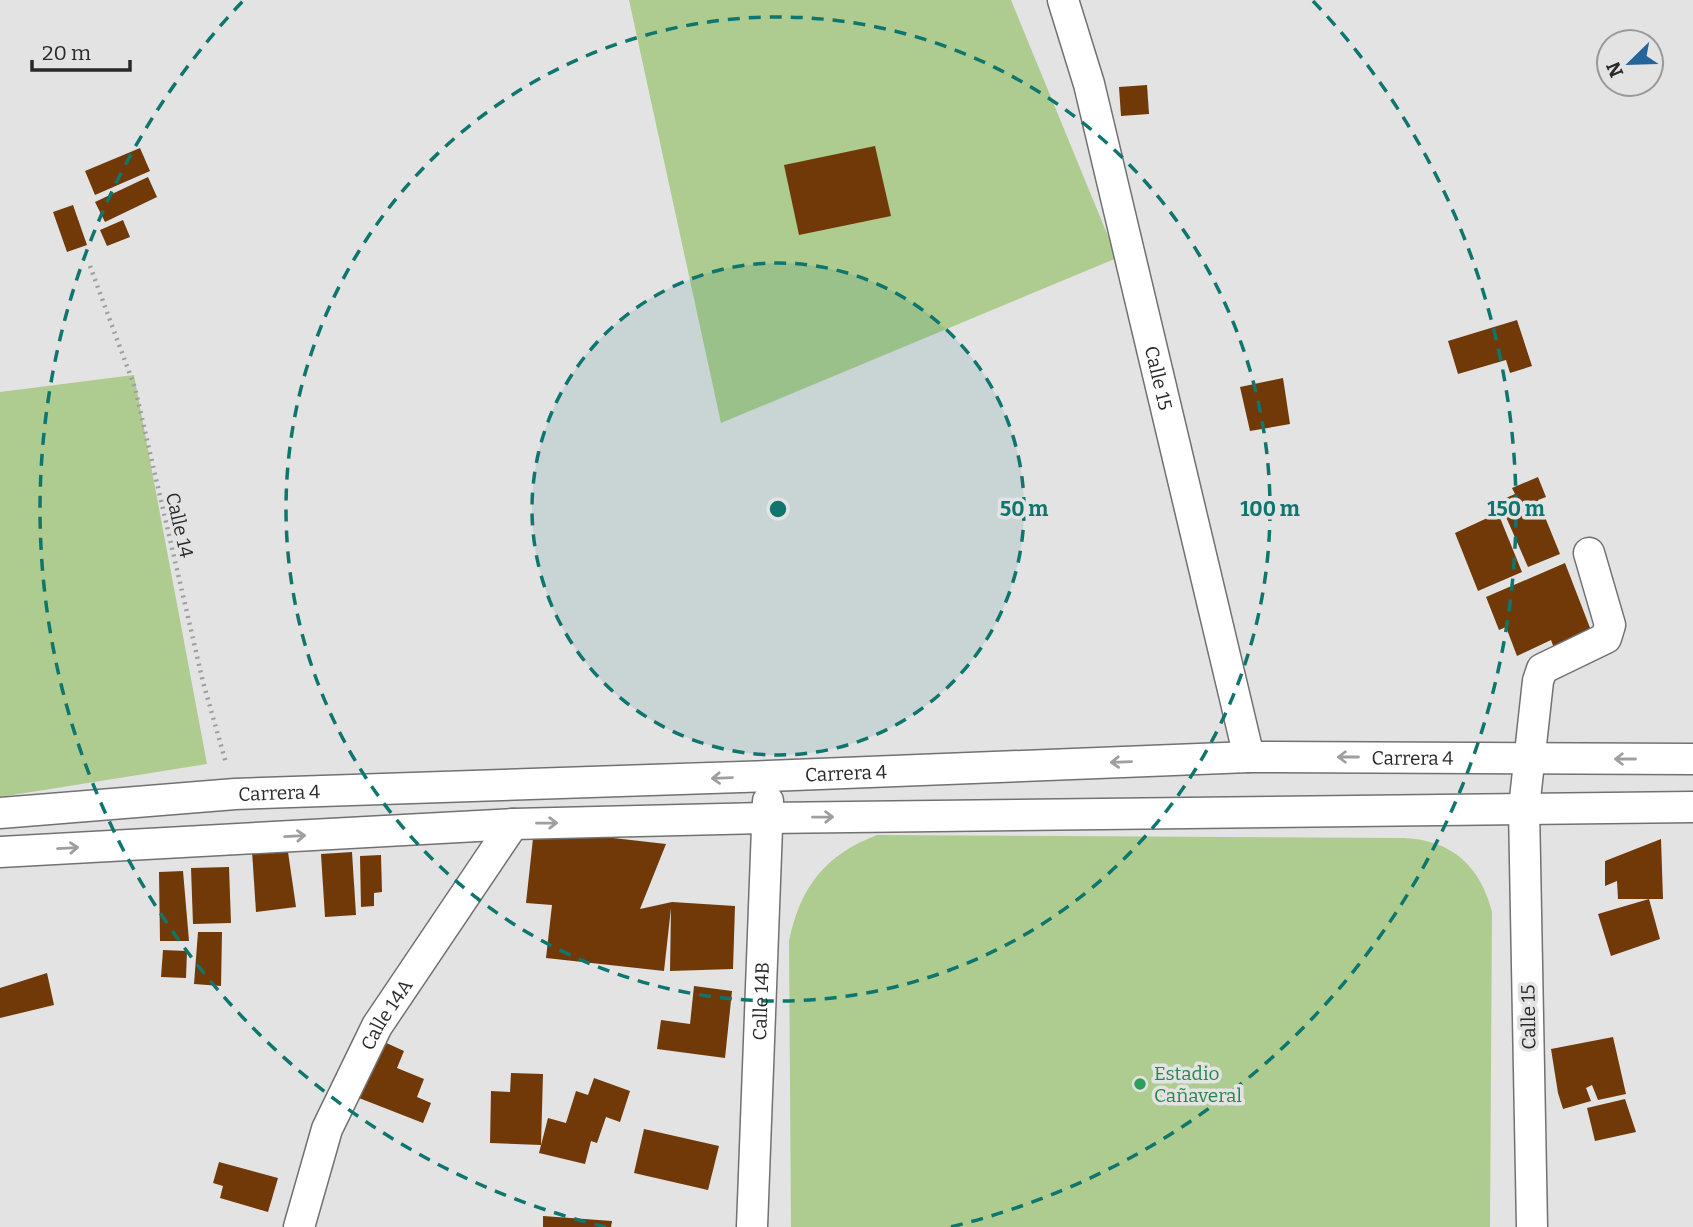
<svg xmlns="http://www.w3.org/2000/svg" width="1693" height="1227" font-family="Bitter,serif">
  <rect width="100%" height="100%" fill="#e3e3e4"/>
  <g fill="#aecc8f">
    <polygon points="629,0 1011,0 1117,258 721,423"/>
    <polygon points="134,375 207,764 0,797 0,392"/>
    <path d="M877,835l527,3c48,2 76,28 88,74l-2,315h-699l-2,-286c11,-54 36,-86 88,-106z"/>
  </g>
  <g fill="#713907">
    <polygon points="1147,85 1149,114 1121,116 1119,87"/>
    <polygon points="875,146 891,216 799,235 784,165"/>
    <polygon points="140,148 150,171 95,195 85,171"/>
    <polygon points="148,177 157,197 105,222 95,202"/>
    <polygon points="73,205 87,245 67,252 53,212"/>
    <polygon points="123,220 130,237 107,246 100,230"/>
    <polygon points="1517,320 1532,366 1510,373 1506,360 1458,374 1448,341"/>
    <polygon points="1283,378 1290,424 1250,431 1240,387"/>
    <polygon points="1538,477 1546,497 1538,500 1560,554 1528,567 1499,501 1515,494 1512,488"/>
    <polygon points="1498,513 1522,572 1478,591 1455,533"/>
    <polygon points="1565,563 1592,633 1554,648 1551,640 1517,656 1506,627 1499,630 1486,597"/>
    <polygon points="534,829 666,844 640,909 672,902 735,906 733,969 670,971 671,908 664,971 546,958 552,905 526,903"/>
    <polygon points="1661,839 1663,899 1649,899 1660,939 1611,956 1598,914 1649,899 1618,899 1617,881 1605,886 1605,861"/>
    <polygon points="287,845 296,907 256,912 252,851"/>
    <polygon points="352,852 356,915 325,917 321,854"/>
    <polygon points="381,855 382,892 374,893 374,906 361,907 360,856"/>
    <polygon points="229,867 231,923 193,924 191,868"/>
    <polygon points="183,871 189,941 160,941 159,872"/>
    <polygon points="198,932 222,932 221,986 194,984"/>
    <polygon points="163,950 187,951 186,978 161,977"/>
    <polygon points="47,973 54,1005 0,1018 0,988"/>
    <polygon points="694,986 732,991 725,1058 657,1049 661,1020 690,1024"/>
    <polygon points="1613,1037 1626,1094 1598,1100 1592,1085 1586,1088 1591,1101 1563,1109 1558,1093 1551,1049"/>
    <polygon points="382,1041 404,1051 397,1068 424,1079 417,1097 431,1103 423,1123 359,1098"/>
    <polygon points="511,1073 543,1074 541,1145 490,1143 491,1091 510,1092"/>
    <polygon points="594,1078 630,1091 620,1122 606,1117 597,1143 591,1141 585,1164 539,1153 548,1118 566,1123 576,1091 588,1095"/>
    <polygon points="1625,1099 1636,1132 1595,1141 1587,1108"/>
    <polygon points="644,1129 719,1146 708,1190 634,1173"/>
    <polygon points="219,1162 278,1178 268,1212 220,1198 223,1186 213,1183"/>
    <polygon points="543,1216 612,1221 611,1227 543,1227"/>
  </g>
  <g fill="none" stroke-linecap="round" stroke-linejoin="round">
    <g stroke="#717172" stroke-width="33">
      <g id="minor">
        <path id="s1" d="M1063,0l26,84 160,673"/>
        <path id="s2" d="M0,813l235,-19 533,-18 481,-19 444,2"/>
        <polyline points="0,852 513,824 767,818 1693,807"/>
        <path id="s3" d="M299,1227l28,-98 50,-103 136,-202"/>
        <path id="s4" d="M752,1227l16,-426"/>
        <polyline points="1532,1227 1524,808 1538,681 1542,669 1606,638 1610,625 1589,553"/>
      </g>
    </g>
    <polyline stroke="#9e9e9f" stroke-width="4.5" stroke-dasharray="2 5" stroke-linecap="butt" points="90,266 135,388 203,682 226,763"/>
    <use href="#minor" stroke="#fff" stroke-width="30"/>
  </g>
  <defs><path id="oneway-shaft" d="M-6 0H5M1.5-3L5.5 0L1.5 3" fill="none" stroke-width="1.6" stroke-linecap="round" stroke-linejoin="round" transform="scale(1.75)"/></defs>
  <g stroke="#9f9f9f">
    <use href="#oneway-shaft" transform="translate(1348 757) rotate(-180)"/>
    <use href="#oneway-shaft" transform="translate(1625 759) rotate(-180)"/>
    <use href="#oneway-shaft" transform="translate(1121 762) rotate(178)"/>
    <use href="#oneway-shaft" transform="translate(722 778) rotate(178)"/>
    <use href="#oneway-shaft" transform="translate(823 817) rotate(-1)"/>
    <use href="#oneway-shaft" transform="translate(547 823) rotate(-1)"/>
    <use href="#oneway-shaft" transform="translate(295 836) rotate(-3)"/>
    <use href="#oneway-shaft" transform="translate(68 848) rotate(-3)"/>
  </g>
  <circle cx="778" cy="509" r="246" fill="#0f766e" fill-opacity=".12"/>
  <g fill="none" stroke="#0f766e" stroke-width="3.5" stroke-dasharray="12 9">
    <circle cx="778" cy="509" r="246"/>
    <circle cx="778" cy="509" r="492"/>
    <path d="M606 1227A738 738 0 0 1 243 1M1313 1A738 738 0 0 1 950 1227"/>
  </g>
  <circle fill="#2e9e5b" stroke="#e3e3e4" stroke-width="2.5" cx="1140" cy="1084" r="7"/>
  <g text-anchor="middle" stroke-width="7" stroke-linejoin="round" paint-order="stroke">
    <g font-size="19" fill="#292929" stroke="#e3e3e4">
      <text dy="7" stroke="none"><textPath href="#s1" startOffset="390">Calle 15</textPath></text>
      <text transform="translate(180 525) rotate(77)" y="7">Calle 14</text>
      <text dy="7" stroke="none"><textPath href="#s2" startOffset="1414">Carrera 4</textPath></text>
      <text dy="7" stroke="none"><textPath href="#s2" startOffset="847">Carrera 4</textPath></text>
      <text dy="7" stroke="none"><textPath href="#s2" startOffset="280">Carrera 4</textPath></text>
      <text dy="7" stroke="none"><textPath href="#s4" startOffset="226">Calle 14B</textPath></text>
      <text dy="7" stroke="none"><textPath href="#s3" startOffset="231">Calle 14A</textPath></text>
      <text transform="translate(1528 1017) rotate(-91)" y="7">Calle 15</text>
    </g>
    <g font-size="19" fill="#27864d" stroke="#e3e3e4" text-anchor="start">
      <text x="1154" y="1080">Estadio<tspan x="1154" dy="22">Cañaveral</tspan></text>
    </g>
  </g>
  <circle cx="778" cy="509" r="10" fill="#0f766e" stroke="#e3e3e4" stroke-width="3.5"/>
  <g font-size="21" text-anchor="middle" font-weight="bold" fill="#0f766e" stroke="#e3e3e4" stroke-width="7" stroke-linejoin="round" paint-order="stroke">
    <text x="1024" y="516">50 m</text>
    <text x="1270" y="516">100 m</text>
    <text x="1516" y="516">150 m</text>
  </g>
  <g transform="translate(1630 63) rotate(247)"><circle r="33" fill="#e3e3e4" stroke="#999999" stroke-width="2"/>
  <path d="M0-5L12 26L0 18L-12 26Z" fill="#24659b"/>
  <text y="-10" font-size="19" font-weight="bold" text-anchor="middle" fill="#292929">N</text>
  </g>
  <path d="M32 60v10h98v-10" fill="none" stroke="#292929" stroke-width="3.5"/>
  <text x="42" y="60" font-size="21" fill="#292929" stroke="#e3e3e4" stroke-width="5" paint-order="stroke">20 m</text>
</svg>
